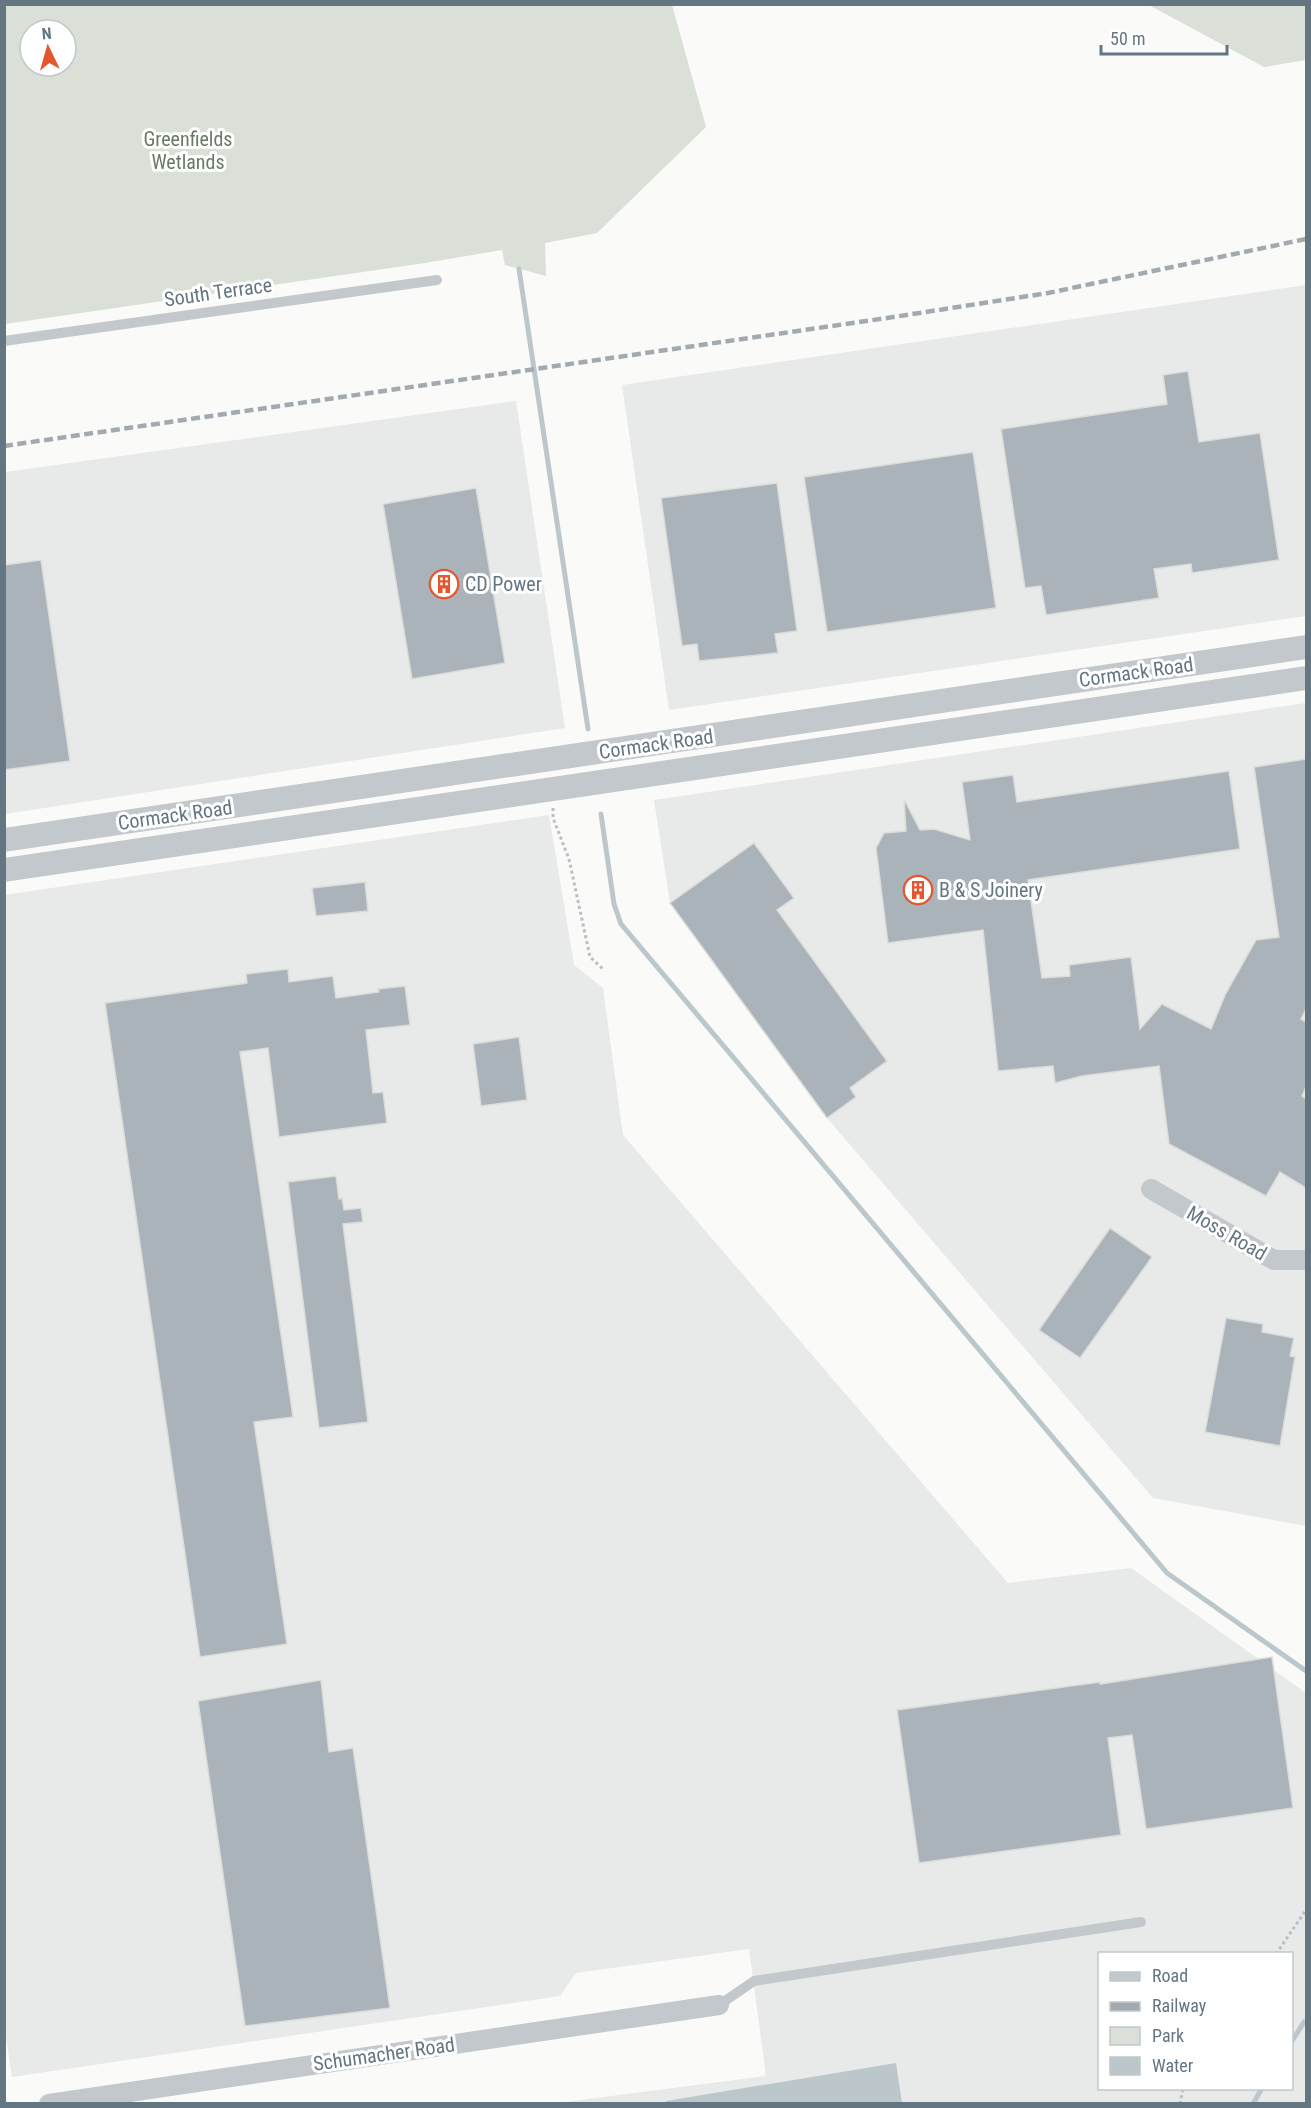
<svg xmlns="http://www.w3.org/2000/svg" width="1311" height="2108" font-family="'Roboto Condensed',sans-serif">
  <rect width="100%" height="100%" fill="#fafaf8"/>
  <g fill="#e8e9e9" fill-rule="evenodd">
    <polygon points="1306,285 1306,616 669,710 622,385"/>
    <polygon points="516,401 565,728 5,814 5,472"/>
    <polygon points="1306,703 1306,1526 1153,1498 827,1118 670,903 654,800"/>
    <path d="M549,815l25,150 29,23 20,147 385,448 123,-15 175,125v410h-749l209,-27 -17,-127 -173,24 -16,23 -548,81 -8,-53v-1129zM1100,1954h192v134h-192z"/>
  </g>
  <g fill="#dadfd7" fill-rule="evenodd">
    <path d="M4,5h668l34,122 -109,106 -52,10 1,33 -41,-11 -3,-15 -77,13 -420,61zM30,30h36v36h-36z"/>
    <polygon points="1149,5 1306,5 1306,60 1264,67"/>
  </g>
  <polygon fill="#bbc7cb" points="896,2063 902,2103 666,2103 666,2101"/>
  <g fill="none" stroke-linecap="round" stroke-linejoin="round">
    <g stroke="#bbc7cb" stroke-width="5">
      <polyline points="519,269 588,729"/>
      <polyline points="601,814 614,904 621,924 1167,1573 1306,1671"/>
      <polyline points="1292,2041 1304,2022"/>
      <polyline points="1253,2104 1262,2088"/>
    </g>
  </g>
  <g fill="#aab3b9" stroke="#dcdcda" stroke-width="1.5">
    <polygon points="1188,371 1199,442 1260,433 1279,560 1192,573 1191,564 1154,569 1159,598 1046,615 1041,586 1025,588 1001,429 1167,404 1163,375"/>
    <polygon points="973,452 996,608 827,632 804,477"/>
    <polygon points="777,483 797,631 775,634 778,653 699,661 697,644 682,646 661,498"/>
    <polygon points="476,488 505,663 412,679 383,504"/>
    <polygon points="41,560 70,761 4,770 4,565"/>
    <polygon points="1306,759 1306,1009 1301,1019 1306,1022 1306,1087 1302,1096 1306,1099 1306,1188 1280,1172 1266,1196 1169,1144 1159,1066 1082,1076 1055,1083 1053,1066 998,1071 983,930 888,943 876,848 884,833 906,831 904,799 920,830 934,829 970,840 962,782 1013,775 1017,802 1229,771 1240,849 1028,880 1042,978 1070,976 1069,965 1131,957 1140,1029 1162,1004 1211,1029 1225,995 1256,940 1279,937 1254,767"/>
    <polygon points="754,843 794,898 777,910 887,1061 850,1088 856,1097 827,1118 670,903"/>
    <polygon points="365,882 368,911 316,916 312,888"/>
    <polygon points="288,969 289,982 333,976 336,998 379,992 378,989 405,986 410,1025 366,1030 373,1093 383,1092 387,1123 279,1137 268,1048 240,1052 293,1417 254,1422 287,1644 200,1657 105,1003 247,983 246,974"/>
    <polygon points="519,1037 527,1100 481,1106 473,1044"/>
    <polygon points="336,1176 339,1199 342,1198 344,1210 361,1208 363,1222 343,1224 368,1422 319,1428 288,1182"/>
    <polygon points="1110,1228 1152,1257 1080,1358 1039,1330"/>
    <polygon points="1226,1318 1263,1324 1262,1332 1294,1338 1290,1356 1295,1357 1280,1446 1205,1432"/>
    <polygon points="1272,1657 1293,1808 1146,1829 1132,1735 1108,1738 1121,1835 919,1863 897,1710 1100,1682 1100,1684"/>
    <polygon points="321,1680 329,1752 353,1748 390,2008 245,2026 198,1701"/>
  </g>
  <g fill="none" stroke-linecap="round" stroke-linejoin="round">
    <g stroke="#bbbfc2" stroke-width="3" stroke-dasharray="3 3" stroke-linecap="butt">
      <polyline points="553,808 553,818 569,859 590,957 603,969"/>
      <polyline points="1276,1954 1306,1910"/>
      <polyline points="1180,2104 1183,2088"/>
    </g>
    <g stroke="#c3c8cc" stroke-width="10">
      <polyline points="4,341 437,280"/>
      <polyline points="719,2005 754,1981 1141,1922"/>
    </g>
    <g stroke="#c3c8cc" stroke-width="20">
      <polyline points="1151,1189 1274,1260 1306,1260"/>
      <polyline points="49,2104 719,2005"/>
    </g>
    <g stroke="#c3c8cc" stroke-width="24">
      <polyline points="4,840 1306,647"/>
      <polyline points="4,870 1306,678"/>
    </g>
    <polyline stroke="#a2aab0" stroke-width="4.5" stroke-dasharray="9 4.5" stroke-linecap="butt" points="4,446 887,318 1048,293 1306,239"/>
  </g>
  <defs>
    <g id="building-ring" transform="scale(1.5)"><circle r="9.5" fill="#fff" stroke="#e4572e" stroke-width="1.5"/><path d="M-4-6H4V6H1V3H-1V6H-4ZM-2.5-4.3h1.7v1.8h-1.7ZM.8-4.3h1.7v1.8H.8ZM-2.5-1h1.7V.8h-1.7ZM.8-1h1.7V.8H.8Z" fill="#e4572e"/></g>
  </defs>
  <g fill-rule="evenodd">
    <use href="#building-ring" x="444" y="584"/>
    <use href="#building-ring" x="918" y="890"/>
  </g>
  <g text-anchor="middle" stroke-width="6" stroke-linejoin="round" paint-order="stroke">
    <g font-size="20" fill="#687a64" stroke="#fff">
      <text x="188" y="146">Greenfields<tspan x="188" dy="23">Wetlands</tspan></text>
    </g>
    <g font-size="20" fill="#657683" stroke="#fff">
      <text transform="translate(218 292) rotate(-8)" y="7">South Terrace</text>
      <text transform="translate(1136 672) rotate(-8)" y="7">Cormack Road</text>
      <text transform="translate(656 744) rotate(-8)" y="7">Cormack Road</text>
      <text transform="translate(175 815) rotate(-8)" y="7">Cormack Road</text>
      <text transform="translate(1227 1233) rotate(30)" y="7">Moss Road</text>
      <text transform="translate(384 2054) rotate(-8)" y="7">Schumacher Road</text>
    </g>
    <g font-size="20" fill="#657683" stroke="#fff" text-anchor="start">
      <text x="465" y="591">CD Power</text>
      <text x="939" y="897">B &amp; S Joinery</text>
    </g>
  </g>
  <rect width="1311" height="2108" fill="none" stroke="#657683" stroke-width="12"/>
  <rect x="1098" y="1952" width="195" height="138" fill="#ffffff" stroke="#c1c8cd" stroke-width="1.5"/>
  <rect x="1110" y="1972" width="30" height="9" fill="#c3c8cc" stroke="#c1c8cd" stroke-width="1.5"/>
  <text x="1152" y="1982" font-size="18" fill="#657683">Road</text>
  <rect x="1110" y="2002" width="30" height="9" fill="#a2aab0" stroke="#c1c8cd" stroke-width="1.5"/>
  <text x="1152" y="2012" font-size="18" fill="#657683">Railway</text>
  <rect x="1110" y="2027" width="30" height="18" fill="#dadfd7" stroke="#c1c8cd" stroke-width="1.5"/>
  <text x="1152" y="2042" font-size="18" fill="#657683">Park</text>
  <rect x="1110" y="2057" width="30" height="18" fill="#bbc7cb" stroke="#c1c8cd" stroke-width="1.5"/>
  <text x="1152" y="2072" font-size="18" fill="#657683">Water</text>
  <g transform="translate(48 48) rotate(355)"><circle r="28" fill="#ffffff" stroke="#c1c8cd" stroke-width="1.5"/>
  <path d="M0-4.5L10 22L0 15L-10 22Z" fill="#e4572e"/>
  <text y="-9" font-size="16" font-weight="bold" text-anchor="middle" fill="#657683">N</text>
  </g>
  <path d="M1101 45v9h126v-9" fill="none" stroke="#657683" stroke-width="3"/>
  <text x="1110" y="45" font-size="18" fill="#657683" stroke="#ffffff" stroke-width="4.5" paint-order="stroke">50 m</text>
</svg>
